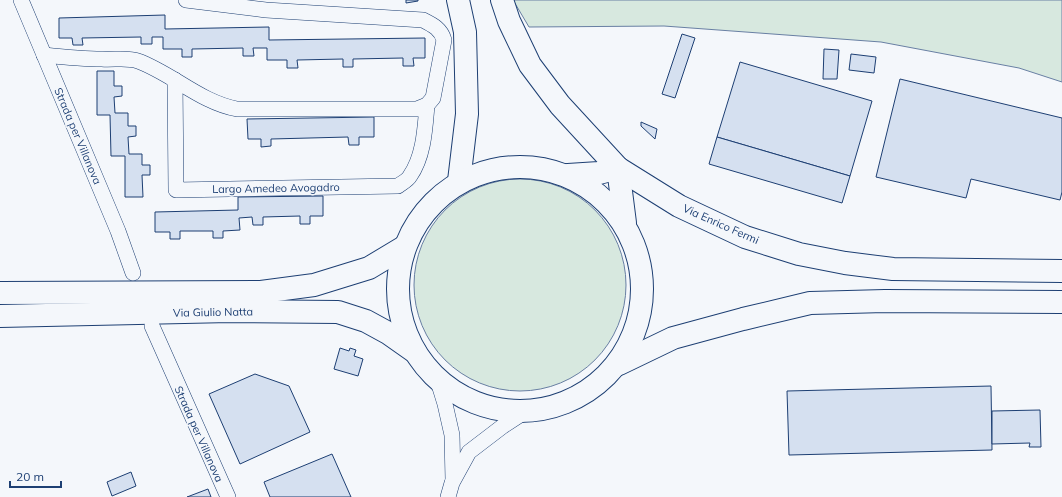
<svg xmlns="http://www.w3.org/2000/svg" width="1062" height="497" font-family="Mulish,sans-serif">
  <rect width="100%" height="100%" fill="#f4f7fb"/>
  <g fill="#d7e8df" stroke="#687fa3">
    <polygon points="513,0 1062,0 1062,82 1019,68 881,42 664,26 529,27"/>
    <circle cx="520" cy="285" r="106"/>
  </g>
  <g fill="#d5e0f0" stroke="#1d3f73">
    <polygon points="406,0 418,0 418,1 406,3"/>
    <polygon points="165,15 165,29 269,27 269,40 425,38 425,58 413,58 414,66 403,66 403,58 353,59 353,67 343,67 343,59 297,60 298,68 287,68 287,60 267,60 267,48 253,48 254,56 243,56 243,48 192,49 192,57 182,57 182,49 163,49 163,37 152,37 152,44 141,44 141,37 82,38 83,45 73,45 72,38 59,38 59,18"/>
    <polygon points="682,34 695,38 675,98 662,94"/>
    <polygon points="824,49 839,50 837,79 823,79"/>
    <polygon points="851,54 876,57 874,73 849,70"/>
    <polygon points="740,62 872,101 850,176 717,137"/>
    <polygon points="97,71 114,71 114,86 122,86 122,96 114,97 115,113 128,113 128,126 136,126 136,136 128,137 129,154 142,154 142,165 150,165 150,175 142,175 143,197 125,197 125,156 111,156 110,115 97,115"/>
    <polygon points="900,79 1062,118 1062,192 1060,200 971,179 966,198 876,177"/>
    <polygon points="374,117 374,137 359,137 359,145 349,145 348,137 271,139 271,146 261,147 261,139 248,139 247,119"/>
    <polygon points="641,122 657,129 655,139 641,126"/>
    <polygon points="717,137 850,176 842,203 709,164"/>
    <polygon points="323,196 323,216 310,216 310,224 300,224 300,216 263,217 263,225 253,225 252,217 239,218 240,230 223,231 223,238 213,238 213,231 180,231 180,239 170,239 170,232 155,232 155,212 238,210 238,197"/>
    <polygon points="340,348 349,351 350,348 356,350 354,356 363,359 358,376 334,369"/>
    <polygon points="255,374 289,386 310,432 240,464 209,394"/>
    <polygon points="991,386 992,450 789,455 787,391"/>
    <polygon points="1040,410 1041,447 1029,447 1030,443 992,444 992,411"/>
    <polygon points="332,454 351,497 270,497 264,482"/>
    <polygon points="131,472 136,486 112,496 107,482"/>
    <polygon points="208,489 211,497 187,497"/>
  </g>
  <g fill="none" stroke-linecap="round" stroke-linejoin="round">
    <g stroke="#1d3f73" stroke-width="16">
      <g id="street">
        <polyline points="21,0 118,231 133,273"/>
        <path d="M44,55c19,2 38,4 58,4 11,1 26,-2 36,2 35,13 62,41 99,48h180l10,-4 6,-7 11,-58c-3,-11 -11,-15 -21,-20l-157,-10 -80,-10"/>
        <path d="M175,80l1,110 222,-4c4,-3 10,-6 12,-10 14,-20 15,-48 17,-71"/>
        <polyline points="152,326 228,497"/>
        <polyline points="437,378 445,404 452,435 453,480"/>
        <polyline points="448,497 452,483 469,452 503,426 526,411"/>
      </g>
    </g>
    <g stroke="#1d3f73" stroke-width="24">
      <g id="secondary">
        <polyline points="458,0 465,32 467,114 459,181"/>
        <polyline points="502,0 509,21 530,65 560,105 618,168 679,206 745,237 799,254 845,263 893,269 1062,271"/>
        <circle cx="520" cy="289" r="122"/>
        <polyline points="618,168 625,223"/>
        <polyline points="568,175 599,173 618,168"/>
        <polyline points="0,293 261,292 314,285 369,268 404,247"/>
        <polyline points="0,316 230,311 338,312 366,321 388,333 415,352"/>
        <polyline points="619,364 673,338 743,319 810,303 885,301 1062,302"/>
      </g>
    </g>
    <use href="#street" stroke="#f4f7fb" stroke-width="15"/>
    <use href="#secondary" stroke="#f4f7fb" stroke-width="22"/>
  </g>
  <g text-anchor="middle" stroke-width="3" stroke-linejoin="round" paint-order="stroke">
    <g font-size="11" fill="#1d3f73" stroke="#f4f7fb">
      <text transform="translate(78 136) rotate(67)" y="4">Strada per Villanova</text>
      <text transform="translate(276 188) rotate(-1)" y="4">Largo Amedeo Avogadro</text>
      <text transform="translate(721 224) rotate(24)" y="4">Via Enrico Fermi</text>
      <text transform="translate(213 312) rotate(-1)" y="4">Via Giulio Natta</text>
      <text transform="translate(199 434) rotate(66)" y="4">Strada per Villanova</text>
    </g>
  </g>
  <path d="M10 481v6h51v-6" fill="none" stroke="#1d3f73" stroke-width="2"/>
  <text x="16" y="481" font-size="12" fill="#1d3f73" stroke="#f4f7fb" stroke-width="3" paint-order="stroke">20 m</text>
</svg>
